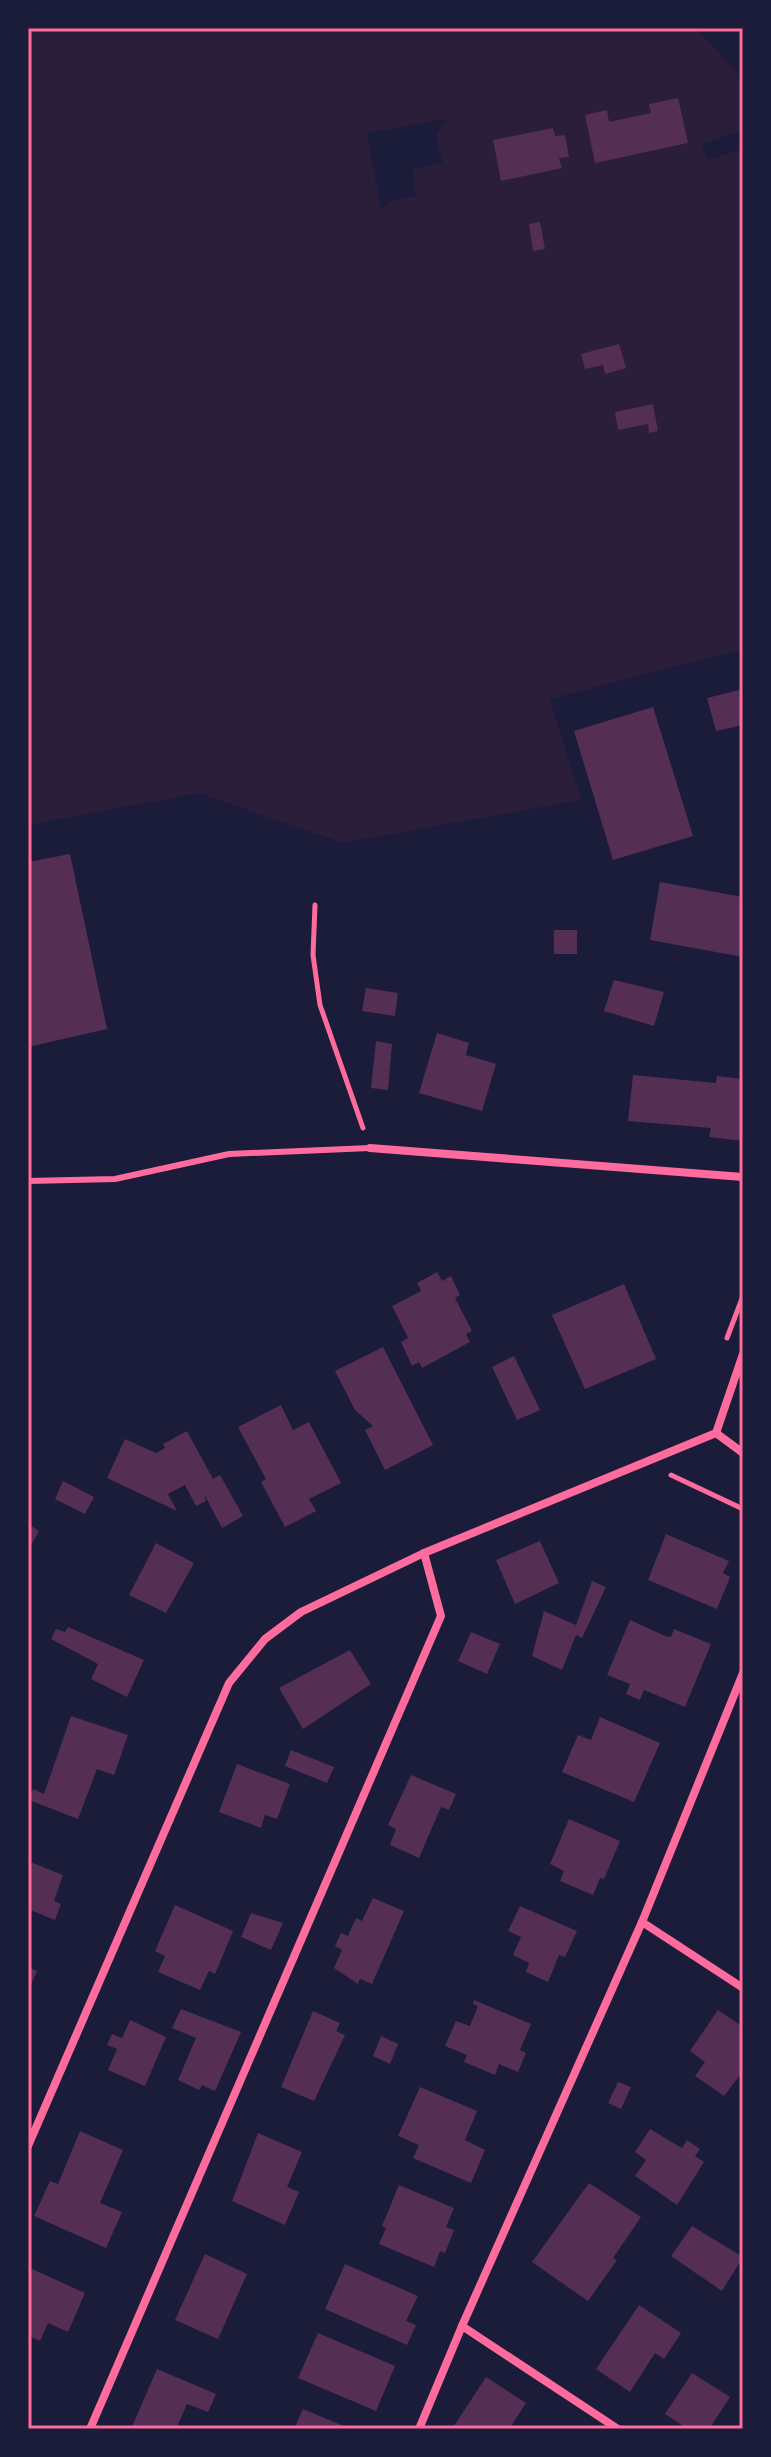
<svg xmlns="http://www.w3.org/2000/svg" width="771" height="2457" font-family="'Space Grotesk',sans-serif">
  <rect width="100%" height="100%" fill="#1b1b3a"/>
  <path fill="#2a1e3b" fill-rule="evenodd" d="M28,28h668l47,51v51l-41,14 5,16 36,-11v500l-193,50 31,101 -238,43 -144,-50 -171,32zM446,119l-10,15 6,29 -30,6 4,27 -27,5 -8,9 -14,-77z"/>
  <g fill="#542f53">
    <polygon points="678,98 688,143 595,163 585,115 607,110 609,122 651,113 649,104"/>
    <polygon points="553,128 555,136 565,135 569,157 559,158 562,168 501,181 493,140"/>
    <polygon points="540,222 545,249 533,251 529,224"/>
    <polygon points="619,344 626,368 605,374 603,365 585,369 581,354"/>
    <polygon points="653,404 658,431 649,433 648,424 618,430 615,412"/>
    <polygon points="743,689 743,725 716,731 707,698"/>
    <polygon points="653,707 693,836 613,860 574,731"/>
    <polygon points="70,854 107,1029 28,1047 28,862"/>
    <polygon points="660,882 743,897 743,957 650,940"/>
    <rect x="554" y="930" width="23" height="24"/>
    <polygon points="614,980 664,992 654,1026 604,1011"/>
    <polygon points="366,988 398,993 395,1016 362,1011"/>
    <polygon points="437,1033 469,1043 466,1055 496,1064 482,1111 419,1093"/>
    <polygon points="376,1041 392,1044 388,1090 371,1088"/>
    <polygon points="633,1075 716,1083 717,1076 743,1079 743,1141 709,1137 711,1128 628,1121"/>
    <polygon points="437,1272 442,1281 451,1276 460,1295 455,1298 472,1331 466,1334 470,1342 422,1368 419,1362 412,1366 401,1342 408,1338 392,1306 421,1291 417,1283"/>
    <polygon points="624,1284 656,1359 585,1389 552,1315"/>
    <polygon points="383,1347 433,1445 385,1470 365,1430 373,1426 355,1410 335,1371"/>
    <polygon points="514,1356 540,1410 517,1420 492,1367"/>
    <polygon points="281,1405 293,1430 309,1422 341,1483 309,1499 316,1511 285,1527 261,1482 266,1479 238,1427"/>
    <polygon points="187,1431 213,1479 220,1475 243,1516 222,1528 204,1494 206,1501 196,1506 185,1485 168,1494 177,1511 107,1478 125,1439 156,1453 165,1448 163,1444"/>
    <polygon points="63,1481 94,1497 85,1514 55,1499"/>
    <polygon points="28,1524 39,1531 30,1547 28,1545"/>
    <polygon points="666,1534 729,1561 723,1573 730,1577 717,1609 648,1580"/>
    <polygon points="540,1541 559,1583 515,1604 496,1560"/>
    <polygon points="156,1543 194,1563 166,1613 129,1595"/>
    <polygon points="592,1581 606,1587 582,1638 576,1635 562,1670 532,1656 544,1611 576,1625"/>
    <polygon points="630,1620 665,1636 671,1637 674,1629 711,1644 685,1707 644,1690 640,1700 626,1694 630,1684 607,1675"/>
    <polygon points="68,1627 144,1660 127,1697 91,1679 98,1664 51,1639 56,1629 65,1632"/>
    <polygon points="471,1632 500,1644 487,1674 458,1661"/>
    <polygon points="350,1650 371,1684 303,1729 279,1688"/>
    <polygon points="71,1716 128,1735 114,1775 97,1769 78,1819 29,1800 33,1789 44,1794 45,1791"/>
    <polygon points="600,1717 660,1743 634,1802 562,1772 578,1735 591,1740"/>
    <polygon points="291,1750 334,1767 327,1783 285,1766"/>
    <polygon points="237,1764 290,1784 277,1819 265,1815 261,1828 219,1812"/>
    <polygon points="411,1775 456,1794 449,1810 441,1807 419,1858 390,1845 396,1829 388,1825"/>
    <polygon points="569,1819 620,1841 604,1879 600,1878 593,1895 560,1881 564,1871 550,1864"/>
    <polygon points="28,1861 63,1875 54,1901 61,1904 55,1920 28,1909"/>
    <polygon points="373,1898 404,1911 372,1984 360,1979 358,1984 334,1968 342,1950 335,1946 341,1933 348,1936 356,1918 362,1921"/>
    <polygon points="175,1905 233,1931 215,1974 209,1971 200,1990 158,1972 165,1956 155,1951"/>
    <polygon points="520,1906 577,1931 565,1957 559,1955 548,1982 526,1972 529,1963 513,1955 521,1937 508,1931"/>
    <polygon points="251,1913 283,1923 271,1950 241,1937"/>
    <polygon points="28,1967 37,1971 28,1991"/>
    <polygon points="474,2000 531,2024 520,2050 526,2053 518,2072 499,2064 495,2075 464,2062 467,2055 445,2046 456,2021 470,2026 478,2006 473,2004"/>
    <polygon points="181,2009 241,2032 215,2091 202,2085 199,2090 178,2080 196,2038 172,2028"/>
    <polygon points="718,2010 743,2027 743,2071 724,2096 695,2076 705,2062 690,2051"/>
    <polygon points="313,2011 340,2023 336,2031 345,2035 314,2101 281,2087"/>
    <polygon points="130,2020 166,2037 145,2086 108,2070 117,2049 107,2045 112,2034 122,2038"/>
    <polygon points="381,2036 398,2044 390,2064 373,2056"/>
    <polygon points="618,2082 631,2087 621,2109 608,2103"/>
    <polygon points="420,2087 477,2111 465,2140 485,2150 471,2183 413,2158 419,2145 398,2136"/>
    <polygon points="650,2129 682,2148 687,2140 700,2149 695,2156 704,2162 677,2205 635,2176 646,2160 635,2152"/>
    <polygon points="80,2131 123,2150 100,2203 122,2212 106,2248 34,2216 50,2181 58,2184"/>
    <polygon points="258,2133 302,2152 287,2187 299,2192 285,2225 232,2201"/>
    <polygon points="589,2183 641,2217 613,2258 617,2260 588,2301 532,2262"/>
    <polygon points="399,2185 454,2208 446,2227 454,2230 445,2253 440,2251 434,2267 379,2244 386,2228 382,2226"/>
    <polygon points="692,2226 743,2257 722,2291 671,2256"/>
    <polygon points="205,2254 247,2274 218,2339 175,2320"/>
    <polygon points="345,2264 418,2296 406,2321 416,2325 407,2345 325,2309"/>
    <polygon points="32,2269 85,2293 68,2332 48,2323 40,2341 28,2336 28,2278"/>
    <polygon points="639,2305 681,2333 664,2359 655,2353 630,2392 596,2369"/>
    <polygon points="318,2333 395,2366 376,2411 298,2378"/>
    <polygon points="157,2369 216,2394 208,2412 187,2404 176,2429 131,2429"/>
    <polygon points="692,2373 730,2397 709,2429 688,2429 665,2414"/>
    <polygon points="486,2377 526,2403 509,2429 452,2429"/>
    <polygon points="303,2409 351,2429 294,2429"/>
  </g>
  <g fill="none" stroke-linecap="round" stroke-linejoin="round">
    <g stroke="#ff6b9d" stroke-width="5">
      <polyline points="315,905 313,955 320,1005 363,1128"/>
      <polyline points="727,1338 743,1296"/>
      <polyline points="671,1475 743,1509"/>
    </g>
    <polyline stroke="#ff6b9d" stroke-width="6" points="28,1181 115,1179 229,1154 370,1148"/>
    <g stroke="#ff6b9d" stroke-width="8">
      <polyline points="370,1148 743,1177"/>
      <polyline points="716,1433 743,1354"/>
      <polyline points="716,1433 743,1453"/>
      <polyline points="642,1922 743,1988"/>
      <polyline points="28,2146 229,1683 265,1639 301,1612 424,1553 716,1433"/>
      <polyline points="462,2326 618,2429"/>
      <polyline points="90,2429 441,1616 424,1553"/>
      <polyline points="419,2429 462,2326 642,1922 743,1673"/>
    </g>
  </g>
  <rect width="771" height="2457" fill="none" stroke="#1b1b3a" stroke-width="60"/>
  <rect x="30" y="30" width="711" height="2397" fill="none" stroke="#ff6b9d" stroke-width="3"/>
</svg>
